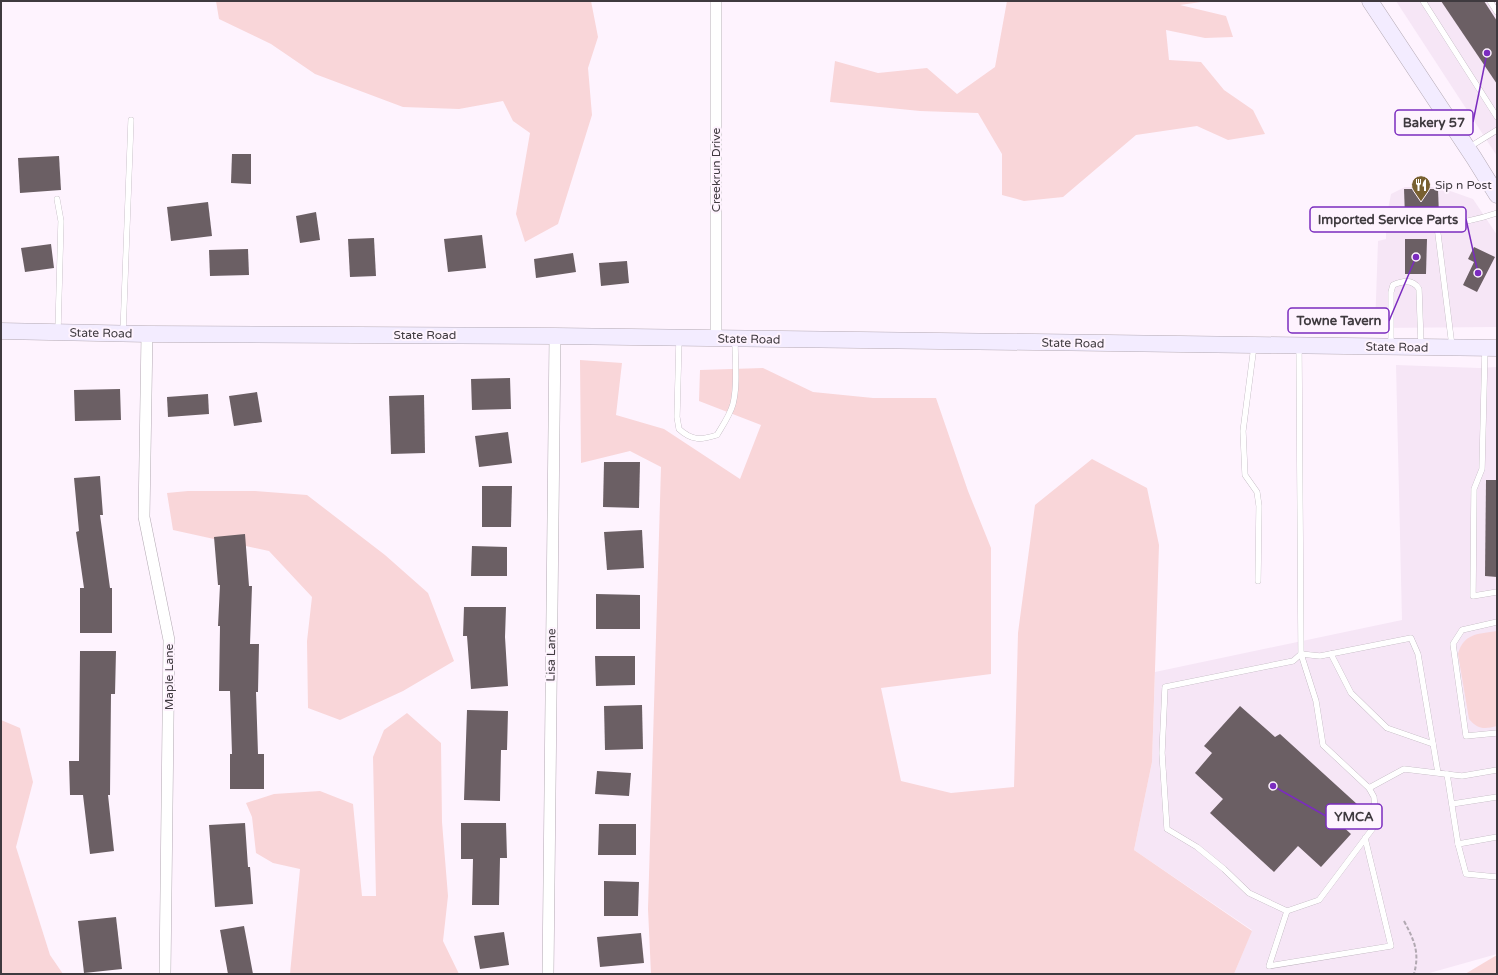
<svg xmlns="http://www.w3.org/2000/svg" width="1498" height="975" font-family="'Varela Round',sans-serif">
  <rect width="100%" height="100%" fill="#fef3fe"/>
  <g fill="#f6e6f6">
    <polygon points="1396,1 1494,1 1497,6 1497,156"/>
    <polygon points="1405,187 1439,187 1473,199 1497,235 1497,327 1375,328 1378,241 1386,239 1386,220 1391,194"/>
    <polygon points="1396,365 1479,368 1497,367 1497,954 1426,974 1234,974 1252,930 1134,850 1152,762 1155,672 1402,620"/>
  </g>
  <g fill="#f9d6d9">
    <polygon points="216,1 591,1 598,37 588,68 592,115 558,224 525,242 516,214 530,133 513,121 503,101 459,109 403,107 315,74 271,44 219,19"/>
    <polygon points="1007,1 1208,1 1180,5 1226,16 1233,37 1205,38 1166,30 1169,60 1201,62 1224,90 1253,110 1265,134 1228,140 1197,126 1136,135 1063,197 1024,201 1002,195 1002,154 978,113 920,111 830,102 835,61 878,73 927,68 957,94 995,67"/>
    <polygon points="580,360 622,363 616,415 664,429 740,479 761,425 699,401 700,370 763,368 813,392 873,398 936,398 968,491 991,548 991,674 881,688 901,781 951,793 1014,787 1018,633 1035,505 1092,459 1147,488 1159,545 1152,762 1134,850 1252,931 1234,974 651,974 648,909 661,467 630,451 581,463"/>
    <polygon points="188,491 255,491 307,495 385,555 428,593 454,661 403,691 340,720 308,708 307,641 312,597 269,551 173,530 167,493"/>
    <path d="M1497,631v95c-12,3 -19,4 -28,-7l-11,-65c6,-21 20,-20 39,-23z"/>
    <polygon points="407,713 441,743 442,822 448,896 443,941 459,974 290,974 300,869 273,863 256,853 252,817 246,803 274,794 320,791 353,804 362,896 376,896 373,757 384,730"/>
    <polygon points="1,720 20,728 33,782 16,847 50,955 63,974 1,974"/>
    <polygon points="1497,955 1497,974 1465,974"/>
  </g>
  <g fill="#6b5f64">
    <polygon points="1441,1 1484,1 1497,21 1497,84"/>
    <polygon points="232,154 251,154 251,184 231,183"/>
    <polygon points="59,156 61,190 20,193 18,158"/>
    <polygon points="1404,189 1438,189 1439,215 1405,216"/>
    <polygon points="208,202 212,236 171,241 167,207"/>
    <polygon points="316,212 320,240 300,243 296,216"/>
    <polygon points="482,235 486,268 448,272 444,239"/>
    <polygon points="374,238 376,276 350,277 348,239"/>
    <polygon points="1405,239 1427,239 1426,274 1405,274"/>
    <polygon points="51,244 54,268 25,272 21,248"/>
    <polygon points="1474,247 1495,257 1477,292 1463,285 1474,262 1468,259"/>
    <polygon points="248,249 249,275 210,276 209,250"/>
    <polygon points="573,253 576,272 536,278 534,259"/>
    <polygon points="627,261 629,283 601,286 599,263"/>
    <polygon points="510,378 511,409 472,410 471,379"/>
    <polygon points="120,389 121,420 75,421 74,390"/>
    <polygon points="257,392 262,422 234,426 229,396"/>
    <polygon points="208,394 209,414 168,417 167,397"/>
    <polygon points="424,395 425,453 391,454 389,396"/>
    <polygon points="508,432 512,463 479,467 475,436"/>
    <polygon points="604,462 640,462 639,508 603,507"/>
    <polygon points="100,476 103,515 100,515 110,588 112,588 112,633 80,633 80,588 84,588 76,532 79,531 74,478"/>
    <polygon points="1486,480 1497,480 1497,577 1485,576"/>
    <polygon points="482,486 512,486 511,527 482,527"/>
    <polygon points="642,530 644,568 607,570 604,532"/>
    <polygon points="245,534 249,586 252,586 250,644 259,644 258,692 256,692 258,754 264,754 264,789 230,789 230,754 232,754 230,691 219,691 220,626 218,626 220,585 218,585 214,537"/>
    <polygon points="472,546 507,547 507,576 471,576"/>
    <polygon points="596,594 640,595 640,629 596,629"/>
    <polygon points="464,607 506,607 505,637 508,686 471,689 467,636 463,636"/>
    <polygon points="80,651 116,651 115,694 111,694 110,795 108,795 114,851 90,854 83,795 70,795 69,761 79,761"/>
    <polygon points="595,656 635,656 635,685 596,686"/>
    <polygon points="642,705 643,749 605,750 604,706"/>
    <polygon points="1240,706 1275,737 1280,734 1358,805 1340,824 1351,834 1321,867 1298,846 1274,872 1210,813 1223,799 1195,773 1212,753 1204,746"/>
    <polygon points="467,710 508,711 507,750 501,750 500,801 464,800"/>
    <polygon points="597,771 631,773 629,796 595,794"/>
    <polygon points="245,823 248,867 250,867 253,904 215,907 209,825"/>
    <polygon points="461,823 506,823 507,858 500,858 499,905 472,905 473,859 461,859"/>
    <polygon points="599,824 636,824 636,855 598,855"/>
    <polygon points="604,881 639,882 638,916 604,916"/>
    <polygon points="116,917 122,969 84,973 78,921"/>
    <polygon points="244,926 253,974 228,974 220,930"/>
    <polygon points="504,932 509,965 480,969 474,936"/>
    <polygon points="641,933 644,963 600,967 597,937"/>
  </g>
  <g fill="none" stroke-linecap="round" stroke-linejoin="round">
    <g stroke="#b4aab4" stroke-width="6">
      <g id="lane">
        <polyline points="1423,1 1497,117"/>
        <polyline points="1490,1 1497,12"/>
        <polyline points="1468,148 1497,130"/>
        <polyline points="57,199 61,221 58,330"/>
        <path d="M1386,226c41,1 72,0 111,-13"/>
        <polyline points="1437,226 1452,346"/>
        <polyline points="123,333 131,120"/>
        <path d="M679,339l-2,78 2,12c13,12 22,11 38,6 6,-10 13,-20 16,-31 5,-20 2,-43 2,-64"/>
        <polyline points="1254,346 1243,431 1245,475 1257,492 1259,506 1258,581"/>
        <path d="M1391,346v-54l2,-7c9,-4 20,-6 26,4l2,56"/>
        <polyline points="1485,348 1482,469 1474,489 1473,596 1497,592"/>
        <polyline points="1497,622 1462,630 1453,644 1466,736 1497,733"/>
        <polyline points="1331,654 1351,693 1387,728 1433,744"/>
        <polyline points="1438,773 1418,654 1411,638 1320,656 1301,654 1316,701 1323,745 1369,788 1404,769 1462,776 1497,770"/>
        <polyline points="1447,774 1458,844 1497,837"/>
        <polyline points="1452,804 1497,797"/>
        <polyline points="1365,838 1391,946 1269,966 1287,911 1319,900 1376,824 1374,797 1369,788"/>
        <polyline points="1458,844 1466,874 1497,877"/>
        <polyline points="1287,911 1249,893 1224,869 1197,847 1167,829 1162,753 1165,687 1293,661 1301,654 1299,347"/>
      </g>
    </g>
    <g stroke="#b4aab4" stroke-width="12">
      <g id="street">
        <polyline points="147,334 144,517 169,640 165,974"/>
        <polyline points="716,338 716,1"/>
        <polyline points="548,974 555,336"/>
      </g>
    </g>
    <g stroke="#b4aab4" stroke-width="17">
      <g id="secondary">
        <polyline points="1370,1 1474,158 1497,195"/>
        <polyline points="1,331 147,334 555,336 1497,348"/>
      </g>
    </g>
    <path stroke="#b1a8b1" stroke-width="2" stroke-dasharray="4 2" stroke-linecap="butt" d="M1404,921c10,19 16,31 10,53"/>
    <use href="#lane" stroke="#fff" stroke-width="5.5"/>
    <use href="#street" stroke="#fff" stroke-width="11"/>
    <use href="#secondary" stroke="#f3ecff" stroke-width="16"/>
  </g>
  <defs>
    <g id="restaurant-pin" transform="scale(1)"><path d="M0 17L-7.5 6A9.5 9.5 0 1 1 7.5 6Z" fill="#786030" stroke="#fef3fe"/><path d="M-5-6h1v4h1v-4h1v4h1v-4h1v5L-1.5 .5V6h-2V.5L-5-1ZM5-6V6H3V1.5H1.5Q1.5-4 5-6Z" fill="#fff"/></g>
  </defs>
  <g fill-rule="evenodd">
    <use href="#restaurant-pin" x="1421" y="185"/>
  </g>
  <g text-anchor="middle" stroke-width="4" stroke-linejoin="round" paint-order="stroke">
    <g font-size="12" fill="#3f3a3f" stroke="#fef3fe">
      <text transform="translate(716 170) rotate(-90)" y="4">Creekrun Drive</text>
      <text transform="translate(101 333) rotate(1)" y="4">State Road</text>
      <text x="425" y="339">State Road</text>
      <text transform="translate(749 339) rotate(1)" y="4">State Road</text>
      <text transform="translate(1073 343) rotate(1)" y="4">State Road</text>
      <text transform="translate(1397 347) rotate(1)" y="4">State Road</text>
      <text transform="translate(551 655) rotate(-89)" y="4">Lisa Lane</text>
      <text transform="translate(169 677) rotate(-90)" y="4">Maple Lane</text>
    </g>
    <g font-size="12" fill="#3f3a3f" stroke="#fef3fe" text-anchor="start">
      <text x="1435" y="189">Sip n Post</text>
    </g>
  </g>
  <path fill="none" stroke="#7b2cbf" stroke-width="1.5" d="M1487 53L1473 122M1478 273L1466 219M1416 257L1389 321M1273 786L1326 816"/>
  <g fill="#7b2cbf" stroke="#fef3fe" stroke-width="1.5">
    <circle cx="1487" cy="53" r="4"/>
    <circle cx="1478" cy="273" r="4"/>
    <circle cx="1416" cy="257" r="4"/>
    <circle cx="1273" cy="786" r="4"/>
  </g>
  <g fill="#fef3fe" stroke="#7b2cbf" stroke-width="1.5">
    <rect x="1395" y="110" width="78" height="25" rx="4"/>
    <rect x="1310" y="207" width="156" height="25" rx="4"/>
    <rect x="1288" y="308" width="101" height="25" rx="4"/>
    <rect x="1326" y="804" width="56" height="25" rx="4"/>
  </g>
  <g font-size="13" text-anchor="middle" font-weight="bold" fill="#3f3a3f">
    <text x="1434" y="127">Bakery 57</text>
    <text x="1388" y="224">Imported Service Parts</text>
    <text x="1339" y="325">Towne Tavern</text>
    <text x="1354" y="821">YMCA</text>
  </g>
  <rect width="1498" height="975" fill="none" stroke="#3f3a3f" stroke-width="4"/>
</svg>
